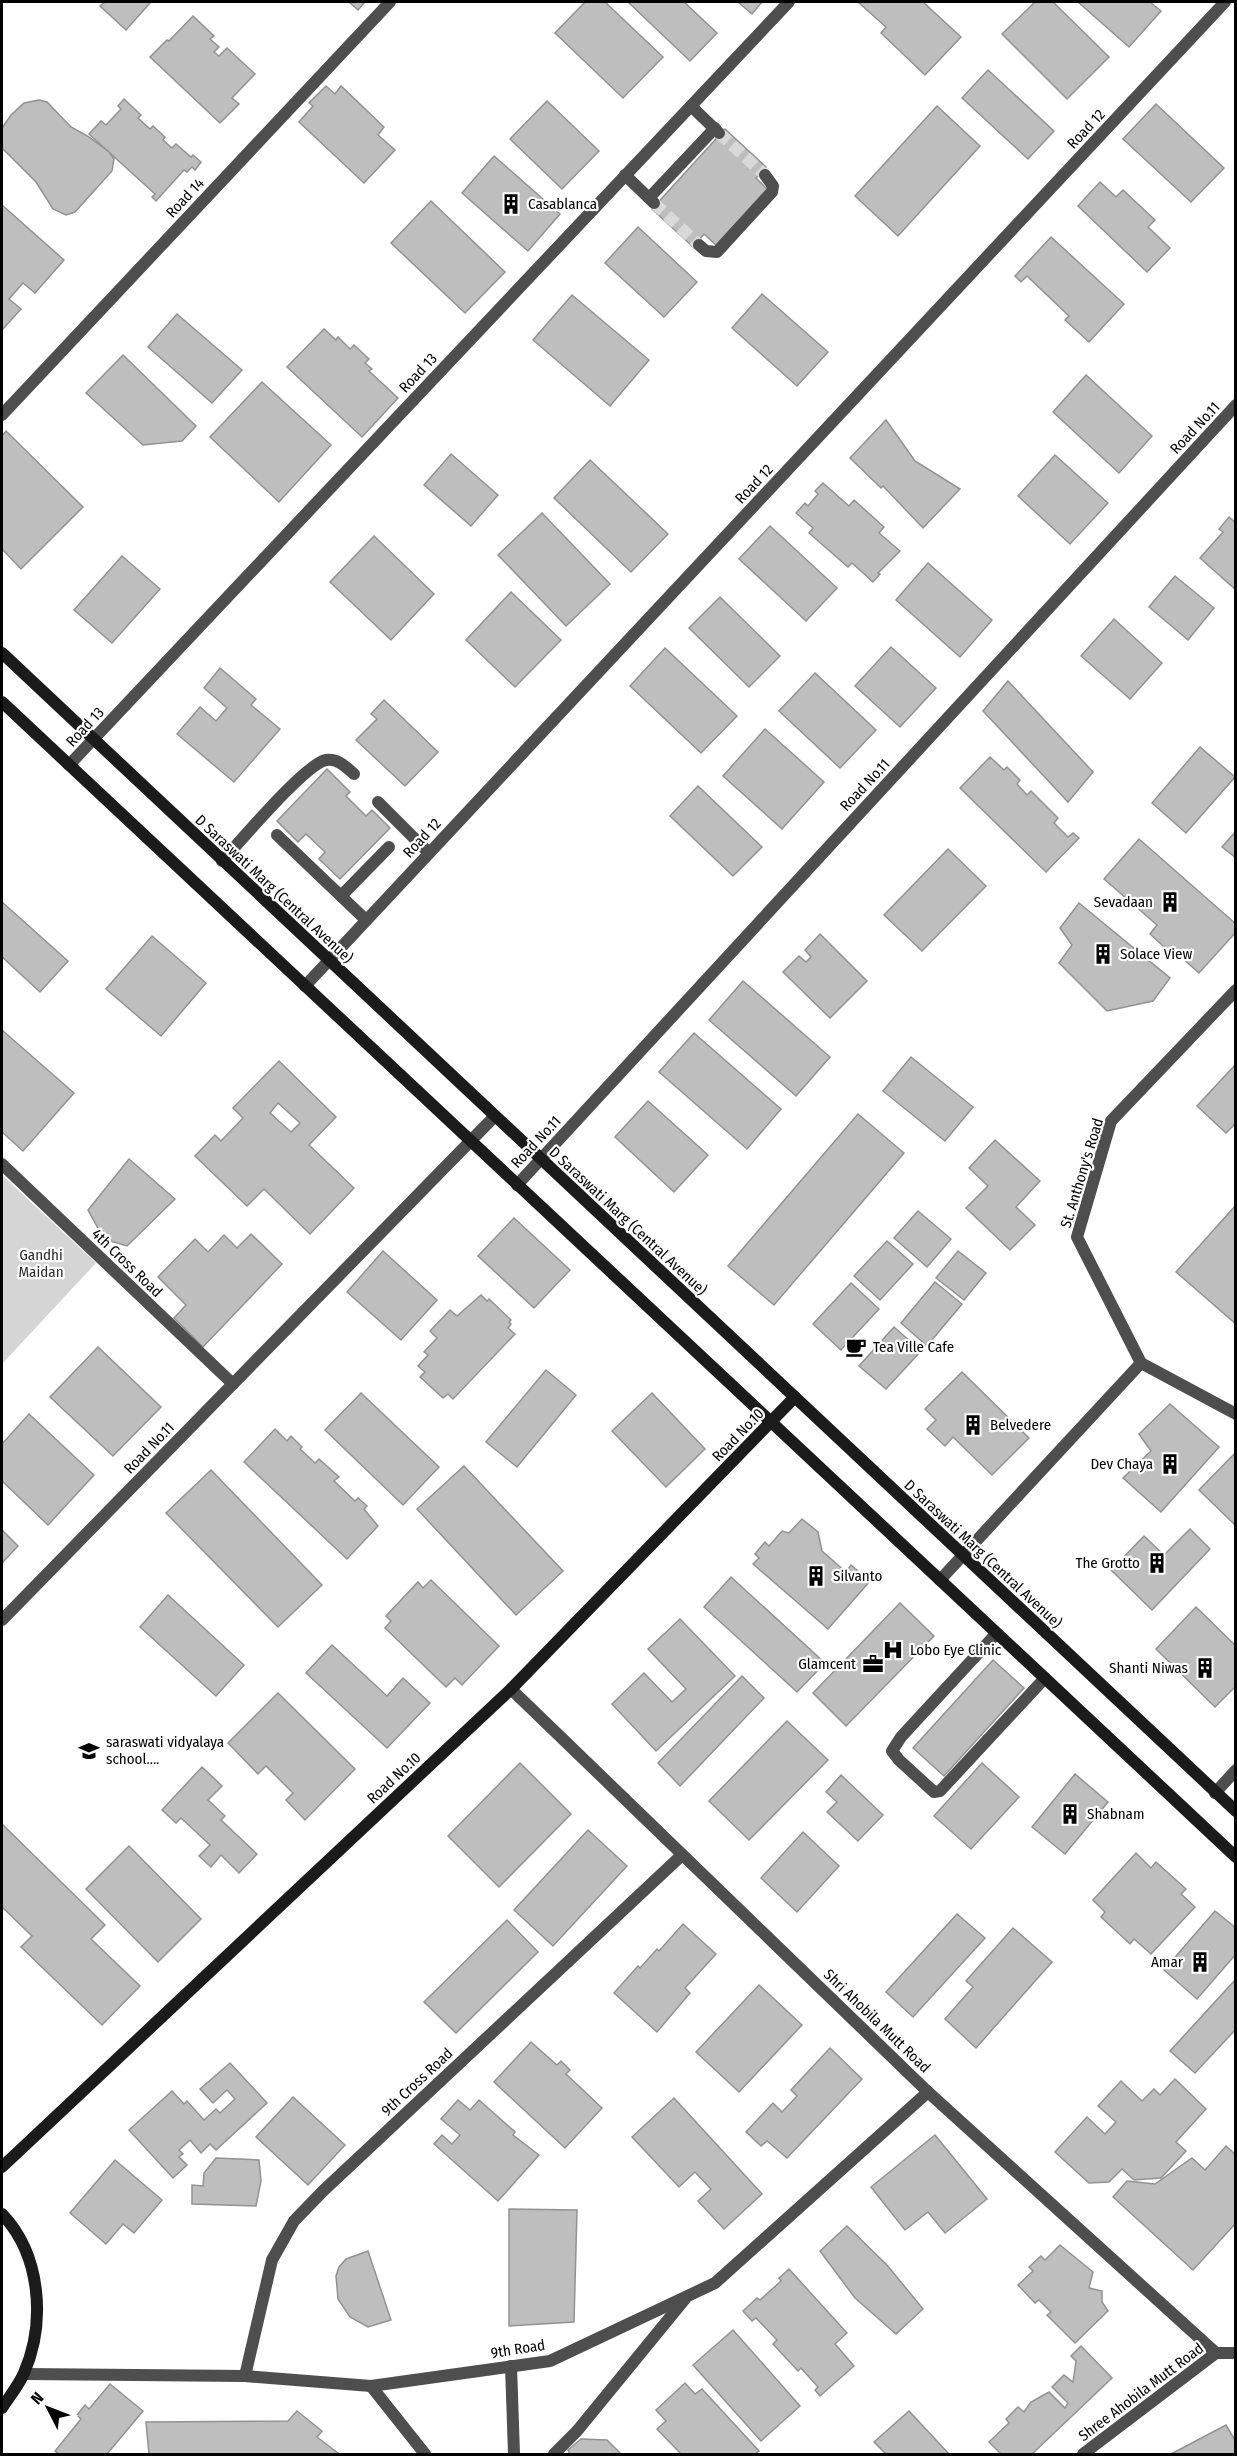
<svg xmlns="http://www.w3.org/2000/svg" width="1237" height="2456" font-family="'Fira Sans Condensed',sans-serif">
  <rect width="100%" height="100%" fill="#fff"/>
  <polygon fill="#d5d5d5" points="2,1175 96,1263 2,1364"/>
  <g fill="#bebebe" stroke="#929292" stroke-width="1.5" fill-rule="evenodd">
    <polygon points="105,2 151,2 126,30 100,6"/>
    <polygon points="349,2 365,2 358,10"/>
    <polygon points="585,2 605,2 663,57 623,98 555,33"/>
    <polygon points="628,2 684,2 717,33 690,61"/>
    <polygon points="738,2 762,2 752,14"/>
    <polygon points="858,2 923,2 961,37 925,75 881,33 886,27"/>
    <polygon points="1035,2 1053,2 1109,57 1067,99 1002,34"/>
    <polygon points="1078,2 1150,2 1161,11 1129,47"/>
    <polygon points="193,16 214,36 210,39 219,47 214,52 219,56 227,48 255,74 232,98 239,104 220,123 150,57 167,40 169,41"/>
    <polygon points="988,70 1054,131 1028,159 962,98"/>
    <polygon points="326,86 335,94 341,86 384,127 378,135 395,150 364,183 299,122 313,106 309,103"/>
    <polygon points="124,99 141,115 138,118 150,129 153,126 165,137 163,140 172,148 176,144 191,157 193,155 201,162 195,170 192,167 187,172 184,170 156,201 152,197 155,194 89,134 101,121 106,125 121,109 118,106"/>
    <polygon points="39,100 47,102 71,127 89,137 109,152 114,159 112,171 75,212 66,215 53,209 36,182 2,148 2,128 11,115 24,103"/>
    <polygon points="547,101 599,151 562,189 510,139"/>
    <polygon points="1156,104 1224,168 1191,202 1123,139"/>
    <polygon points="937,106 980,146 898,236 855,196"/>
    <polygon points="725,129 766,167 756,178 767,189 716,245 704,234 693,247 652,209"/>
    <polygon points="494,156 560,214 528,251 462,193"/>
    <polygon points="1100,182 1116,197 1123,190 1155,220 1148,227 1170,248 1147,272 1078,206"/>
    <polygon points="431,201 505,272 465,313 391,243"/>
    <polygon points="2,205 64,260 35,293 23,283 9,299 21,309 2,330"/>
    <polygon points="638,227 697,282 664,317 605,263"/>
    <polygon points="1051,237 1124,304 1089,342 1065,320 1069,316 1027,276 1021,282 1015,276"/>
    <polygon points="762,294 828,352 797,386 732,328"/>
    <polygon points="572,295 649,360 610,406 533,340"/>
    <polygon points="177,314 242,370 212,403 148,347"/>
    <polygon points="324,329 336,340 338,337 350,349 354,345 369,359 365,363 372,369 369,371 398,398 362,437 287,367"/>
    <polygon points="123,355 196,426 182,441 143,445 86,393"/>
    <polygon points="1086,375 1152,436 1119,473 1053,412"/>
    <polygon points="262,382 331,445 279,502 210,437"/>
    <polygon points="886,420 915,461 960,489 923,528 883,486 881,488 850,458"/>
    <polygon points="6,431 83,507 21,569 2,549 2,436"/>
    <polygon points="451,454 498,495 471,526 424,485"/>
    <polygon points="1055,455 1108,503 1070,544 1018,496"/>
    <polygon points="590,460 668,534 631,572 554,498"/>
    <polygon points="823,483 849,506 854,500 884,527 879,533 900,551 878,573 880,574 873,582 852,563 848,567 809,533 813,528 796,513 805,503 808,506 818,494 815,491"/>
    <polygon points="542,513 610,584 566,626 498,555"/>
    <polygon points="1229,517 1236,523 1236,590 1200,558 1223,532 1219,529"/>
    <polygon points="770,526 837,588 806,621 739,559"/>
    <polygon points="374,536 434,594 391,640 330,582"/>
    <polygon points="122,556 160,589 112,643 74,610"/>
    <polygon points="928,563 992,620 960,657 896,600"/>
    <polygon points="1175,576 1214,608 1188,640 1149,607"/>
    <polygon points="511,592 561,640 515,687 466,640"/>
    <polygon points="720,597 780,656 749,687 689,628"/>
    <polygon points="1114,619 1162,663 1130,699 1081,656"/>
    <polygon points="891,647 936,688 900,727 855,686"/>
    <polygon points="665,648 737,716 701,753 630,686"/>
    <polygon points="220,668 256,699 251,705 280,729 234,782 177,734 200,707 216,721 227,708 204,688"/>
    <polygon points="815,673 876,730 840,768 779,711"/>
    <polygon points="1008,681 1093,772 1068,802 983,711"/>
    <polygon points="384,700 438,752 405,786 356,740 377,719 371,714"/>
    <polygon points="765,729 824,782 782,829 723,776"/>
    <polygon points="1200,747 1235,777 1186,833 1152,803"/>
    <polygon points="990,757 1004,770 1007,767 1020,780 1017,784 1027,795 1031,791 1058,818 1054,823 1068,837 1073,833 1079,838 1046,872 960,788"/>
    <polygon points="327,769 350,792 346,796 366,816 372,810 390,828 340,879 319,859 325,852 306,834 298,842 277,821"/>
    <polygon points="698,786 762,847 733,876 670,816"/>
    <polygon points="1236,831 1236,858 1222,847"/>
    <polygon points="1139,839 1236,924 1236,932 1199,973 1173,950 1171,953 1150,934 1157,925 1104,879"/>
    <polygon points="948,849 986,886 922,951 884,915"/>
    <polygon points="2,902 68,961 40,992 2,957"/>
    <polygon points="1079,903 1170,978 1153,1001 1107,1011 1059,963 1072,945 1060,928"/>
    <polygon points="820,934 867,981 830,1018 783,972 799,956 806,962 811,957 805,950"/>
    <polygon points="152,936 206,983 161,1036 106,989"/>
    <polygon points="743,981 830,1057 796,1096 709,1020"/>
    <polygon points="2,1030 74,1093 23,1151 2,1132"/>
    <polygon points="694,1033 781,1109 747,1149 659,1072"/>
    <polygon points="911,1057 973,1107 945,1141 883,1091"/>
    <path d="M279,1061l57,56 -27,28 45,43 -44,46 -46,-45 -17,17 -52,-50 20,-21 6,6 22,-23 -10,-10zM278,1103l22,20 -9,9 -21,-19z"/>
    <polygon points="1236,1064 1236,1123 1226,1133 1197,1106"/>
    <polygon points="648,1101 708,1155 674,1192 615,1137"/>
    <polygon points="858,1114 904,1153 774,1305 728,1266"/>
    <polygon points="995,1140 1040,1181 1016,1207 1035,1225 1010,1250 966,1208 988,1186 969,1168"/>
    <polygon points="129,1159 175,1199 127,1246 104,1239 88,1210"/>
    <polygon points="1236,1205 1236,1324 1176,1272"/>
    <polygon points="918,1211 951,1239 927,1267 894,1238"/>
    <polygon points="514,1218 570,1270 534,1308 478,1256"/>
    <polygon points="251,1234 282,1264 203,1347 174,1318 186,1305 158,1277 195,1239 208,1252 224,1235 237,1248"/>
    <polygon points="887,1241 913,1264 880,1300 854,1276"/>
    <polygon points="383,1251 437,1300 401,1340 347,1292"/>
    <polygon points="958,1251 986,1273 964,1300 936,1278"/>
    <polygon points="935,1282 962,1304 927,1346 901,1323"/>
    <polygon points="851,1283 879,1309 841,1350 813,1324"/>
    <polygon points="481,1295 487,1301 489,1299 511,1320 509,1322 511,1324 508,1328 515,1334 453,1399 448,1394 443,1398 420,1377 425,1372 418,1366 428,1355 424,1352 437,1338 430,1331 450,1310 457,1316"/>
    <polygon points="894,1327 921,1351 886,1389 859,1366"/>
    <polygon points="98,1347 161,1407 113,1456 50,1397"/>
    <polygon points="546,1370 576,1395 517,1467 486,1442"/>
    <polygon points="962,1372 1029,1438 992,1475 953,1437 945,1446 927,1429 936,1420 925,1409"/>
    <polygon points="361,1393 439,1467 403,1505 325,1430"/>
    <polygon points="652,1393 705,1449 666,1487 612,1431"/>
    <polygon points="1170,1404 1219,1447 1161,1512 1123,1478 1151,1451 1139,1434"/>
    <polygon points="29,1414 94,1475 48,1525 2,1481 2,1444"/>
    <polygon points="275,1429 287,1441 291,1436 302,1447 300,1449 315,1463 319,1459 339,1477 334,1481 355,1501 358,1498 367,1506 364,1509 378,1526 347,1559 244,1462"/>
    <polygon points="1236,1452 1236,1522 1234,1524 1199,1490"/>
    <polygon points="464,1466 563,1571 516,1615 417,1509"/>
    <polygon points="211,1470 322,1585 278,1627 166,1513"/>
    <polygon points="802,1519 818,1532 822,1551 846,1572 851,1565 870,1581 828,1629 753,1564 759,1558 755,1554 765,1542 769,1546 782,1531 789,1533"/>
    <polygon points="1190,1529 1210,1549 1152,1610 1111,1570 1144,1536 1164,1555"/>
    <polygon points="2,1530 18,1546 2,1563"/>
    <polygon points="731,1577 825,1663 797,1692 704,1607"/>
    <polygon points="431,1580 499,1646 462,1685 455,1678 446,1687 385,1628 391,1621 386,1616 418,1582 423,1588"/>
    <polygon points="168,1595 244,1665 216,1696 140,1627"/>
    <polygon points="900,1603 934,1636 846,1726 813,1693"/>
    <polygon points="1196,1607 1236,1646 1236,1686 1215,1707 1156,1649"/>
    <polygon points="680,1619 735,1676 656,1751 612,1704 644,1673 672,1702 686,1689 648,1649"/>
    <polygon points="332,1645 387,1696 403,1678 430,1703 387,1748 306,1673"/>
    <polygon points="993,1660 1024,1688 944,1776 913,1748"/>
    <polygon points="742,1676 764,1698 680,1786 658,1763"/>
    <polygon points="278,1693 355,1769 305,1820 286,1800 293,1793 266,1766 258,1774 228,1743"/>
    <polygon points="787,1721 828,1760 749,1840 709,1801"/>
    <polygon points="520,1763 571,1814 499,1887 448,1836"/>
    <polygon points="982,1763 1019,1797 971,1849 934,1816"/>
    <polygon points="202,1767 222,1786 208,1800 225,1816 221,1820 257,1854 239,1873 221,1855 211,1867 199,1856 210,1845 181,1818 176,1823 162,1810"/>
    <polygon points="1075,1774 1108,1802 1065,1854 1032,1827"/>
    <polygon points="841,1775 883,1815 858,1841 827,1812 837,1802 826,1792"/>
    <polygon points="2,1824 105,1925 91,1939 140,1986 102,2025 21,1947 32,1936 2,1907"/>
    <polygon points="588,1830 627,1866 553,1946 514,1910"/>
    <polygon points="803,1832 839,1866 797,1912 761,1878"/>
    <polygon points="129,1846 201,1919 158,1962 86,1889"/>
    <polygon points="1136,1853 1151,1868 1156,1862 1186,1889 1181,1894 1195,1907 1151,1954 1134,1939 1130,1944 1101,1917 1105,1912 1093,1900"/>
    <polygon points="1215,1911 1236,1928 1236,1954 1197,1999 1164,1970"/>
    <polygon points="957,1914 985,1938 913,2017 886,1992"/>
    <polygon points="507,1920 538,1952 456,2033 424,2002"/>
    <polygon points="683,1924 716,1954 685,1988 690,1993 657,2032 614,1993 638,1966 640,1968 657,1949 659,1951"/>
    <polygon points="1013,1928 1052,1962 976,2048 945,2019 973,1987 966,1981"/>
    <polygon points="1236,1979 1236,2029 1195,2073 1170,2051"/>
    <polygon points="759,1985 802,2025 739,2092 696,2052"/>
    <polygon points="531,2042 557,2065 561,2061 570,2070 566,2074 602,2108 565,2148 494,2082"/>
    <polygon points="830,2048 862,2079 787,2158 767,2141 761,2146 746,2132 773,2103 782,2112 797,2096 791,2090"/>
    <polygon points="230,2063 267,2103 216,2150 210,2144 201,2153 190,2140 179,2150 183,2154 179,2157 187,2165 173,2178 129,2130 172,2091 184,2104 187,2101 204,2120 216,2109 220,2113 235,2099 227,2090 213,2103 200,2089"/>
    <polygon points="1175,2079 1206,2109 1176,2142 1186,2151 1161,2178 1134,2180 1122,2169 1109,2182 1089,2183 1055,2152 1087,2117 1105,2134 1116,2122 1098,2106 1121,2081 1142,2101 1154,2089 1160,2095"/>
    <polygon points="293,2097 345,2145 308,2185 256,2137"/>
    <polygon points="674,2098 762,2194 724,2229 698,2201 711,2189 695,2172 679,2187 632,2137"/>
    <polygon points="458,2100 470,2110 479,2100 515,2132 513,2135 539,2155 498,2201 434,2144 442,2135 452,2144 460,2135 441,2119"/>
    <polygon points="935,2135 987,2199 945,2233 928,2212 905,2230 871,2187"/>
    <polygon points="1226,2146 1236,2155 1236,2223 1193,2270 1113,2197 1127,2181 1155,2184 1192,2158 1205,2170"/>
    <polygon points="216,2158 259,2160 261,2181 256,2206 192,2204 192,2185 203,2186 204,2173"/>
    <polygon points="115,2160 162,2200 134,2233 123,2224 106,2244 70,2213"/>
    <polygon points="509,2209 577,2210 574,2322 509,2326"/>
    <polygon points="847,2226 887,2265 923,2309 896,2334 855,2298 820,2251"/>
    <polygon points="1060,2245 1093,2272 1089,2288 1102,2291 1102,2302 1108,2311 1075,2343 1047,2315 1051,2312 1039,2300 1035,2303 1018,2285 1033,2271 1029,2267 1041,2256 1045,2260"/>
    <polygon points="368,2251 391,2320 368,2327 350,2317 338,2299 336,2276 339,2267 346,2259"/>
    <polygon points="789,2269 847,2333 835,2344 854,2366 820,2396 815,2390 818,2387 801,2368 798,2371 773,2344 777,2340 756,2318 752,2321 743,2311 757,2298 760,2300 781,2281 779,2278"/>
    <polygon points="733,2330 800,2406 761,2441 693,2365"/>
    <polygon points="1081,2346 1112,2378 1032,2454 998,2454 1000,2453 989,2442 1009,2423 1006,2419 1018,2407 1024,2412 1031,2402 1049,2392 1065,2408 1068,2403 1052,2387 1064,2375 1073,2382 1076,2361 1071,2356"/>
    <polygon points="685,2383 695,2394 702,2389 759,2451 755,2454 681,2454 657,2429 666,2421 656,2410"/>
    <polygon points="110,2384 143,2411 107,2454 59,2454 55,2451 81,2419 77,2415 85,2405 89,2409"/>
    <polygon points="297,2411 322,2431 317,2437 338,2453 336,2454 149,2454 146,2422 288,2421"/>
    <polygon points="909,2411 949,2454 886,2454 874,2442"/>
    <polygon points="1226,2425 1236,2442 1236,2454 1171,2454"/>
    <polygon points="581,2439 607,2440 621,2454 570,2454 568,2450"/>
  </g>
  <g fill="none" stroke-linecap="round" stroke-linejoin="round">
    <g stroke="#d9d9d9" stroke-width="12" stroke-dasharray="12 6" stroke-linecap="butt">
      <polyline points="719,133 765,175"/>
      <polyline points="654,203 699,245"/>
    </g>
    <g stroke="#4e4e4e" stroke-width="12">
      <polyline points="378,802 429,853"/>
      <polyline points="277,835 366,920"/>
      <path d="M222,861c18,-19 83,-97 104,-101 12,-2 20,7 28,14"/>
      <polyline points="341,896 389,847"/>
    </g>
    <g stroke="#4e4e4e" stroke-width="12">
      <polyline points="691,106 719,133"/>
      <polyline points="625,175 654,203"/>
      <polyline points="649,198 715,128"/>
      <polyline points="699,245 706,251 717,252 772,192 773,186 765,175"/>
      <polyline points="2,415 390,2"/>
      <polyline points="69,765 789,2"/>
      <polyline points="305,986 1225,2"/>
      <polyline points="1236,990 1111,1121 1077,1237 1141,1363 1236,1414"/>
      <polyline points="2,1164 233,1384"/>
      <polyline points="517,1185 1236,405"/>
      <polyline points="940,1580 1141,1363"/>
      <polyline points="2,1620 495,1116"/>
      <polyline points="996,1634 901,1737 892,1751 899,1760 934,1792 940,1791 1045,1678"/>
      <polyline points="511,1689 928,2092 1216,2353 1236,2353"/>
      <polyline points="1215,1793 1236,1770"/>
      <polyline points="511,2366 514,2454"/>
      <polyline points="24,2374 245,2376 371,2386 550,2361 715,2283 928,2092"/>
      <polyline points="245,2376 272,2260 294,2221 323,2191 682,1855"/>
      <polyline points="371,2386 425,2454"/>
      <polyline points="554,2454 577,2431 685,2299"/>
      <polyline points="1083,2454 1216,2353"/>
    </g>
    <g stroke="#1b1b1b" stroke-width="12">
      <polyline points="2,653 1236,1811"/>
      <polyline points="2,702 1236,1857"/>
      <polyline points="2,2167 511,1689 795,1397"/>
      <path d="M2,2214c39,41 44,108 22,159 -5,12 -15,24 -22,35"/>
    </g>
  </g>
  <defs>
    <g id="building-bare" transform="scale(1.62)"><path d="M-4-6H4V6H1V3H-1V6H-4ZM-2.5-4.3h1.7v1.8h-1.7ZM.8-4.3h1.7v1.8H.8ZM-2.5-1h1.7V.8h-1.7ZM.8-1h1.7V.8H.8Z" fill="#000" stroke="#fff" stroke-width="2.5" paint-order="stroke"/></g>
    <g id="cafe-bare" transform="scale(1.62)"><path d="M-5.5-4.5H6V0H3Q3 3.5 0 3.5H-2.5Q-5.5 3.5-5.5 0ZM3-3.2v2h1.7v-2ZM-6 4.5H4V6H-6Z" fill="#000" stroke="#fff" stroke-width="2.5" paint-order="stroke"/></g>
    <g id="hospital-bare" transform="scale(1.62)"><path d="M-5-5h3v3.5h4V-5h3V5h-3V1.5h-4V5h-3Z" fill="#000" stroke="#fff" stroke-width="2.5" paint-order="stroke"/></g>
    <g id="office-bare" transform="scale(1.62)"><path d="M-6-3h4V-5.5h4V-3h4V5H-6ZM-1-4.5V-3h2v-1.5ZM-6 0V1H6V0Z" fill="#000" stroke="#fff" stroke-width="2.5" paint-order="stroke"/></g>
    <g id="school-bare" transform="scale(1.62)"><path d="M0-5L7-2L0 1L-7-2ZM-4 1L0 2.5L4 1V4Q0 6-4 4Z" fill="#000" stroke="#fff" stroke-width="2.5" paint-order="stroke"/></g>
  </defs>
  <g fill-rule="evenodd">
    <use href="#building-bare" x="511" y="204"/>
    <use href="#building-bare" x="1170" y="902"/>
    <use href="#building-bare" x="1103" y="954"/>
    <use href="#cafe-bare" x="856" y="1347"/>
    <use href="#building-bare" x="973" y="1425"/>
    <use href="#building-bare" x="1170" y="1464"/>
    <use href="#building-bare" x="1157" y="1563"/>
    <use href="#building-bare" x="816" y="1576"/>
    <use href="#hospital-bare" x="893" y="1650"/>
    <use href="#office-bare" x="873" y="1664"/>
    <use href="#building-bare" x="1205" y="1668"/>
    <use href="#school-bare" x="89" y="1751"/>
    <use href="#building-bare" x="1070" y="1814"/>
    <use href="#building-bare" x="1200" y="1962"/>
  </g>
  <g text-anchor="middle" stroke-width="4.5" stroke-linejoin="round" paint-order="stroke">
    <g font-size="15" fill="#000" stroke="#fff">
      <text transform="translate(1086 129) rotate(-47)" y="5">Road 12</text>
      <text transform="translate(185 198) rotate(-47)" y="5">Road 14</text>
      <text transform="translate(418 373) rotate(-47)" y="5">Road 13</text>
      <text transform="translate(1195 428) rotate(-47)" y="5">Road No.11</text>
      <text transform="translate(754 484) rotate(-47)" y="5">Road 12</text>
      <text transform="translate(85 727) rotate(-47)" y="5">Road 13</text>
      <text transform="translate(865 785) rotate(-47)" y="5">Road No.11</text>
      <text transform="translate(422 838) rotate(-47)" y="5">Road 12</text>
      <text transform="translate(274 889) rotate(43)" y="5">D Saraswati Marg (Central Avenue)</text>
      <text transform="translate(536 1142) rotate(-47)" y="5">Road No.11</text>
      <text transform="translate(1082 1173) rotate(-73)" y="5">St. Anthony's Road</text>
      <text transform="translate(628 1221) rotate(43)" y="5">D Saraswati Marg (Central Avenue)</text>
      <text transform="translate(127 1263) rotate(44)" y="5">4th Cross Road</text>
      <text transform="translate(738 1435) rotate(-46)" y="5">Road No.10</text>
      <text transform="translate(149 1448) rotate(-46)" y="5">Road No.11</text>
      <text transform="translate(983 1554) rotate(43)" y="5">D Saraswati Marg (Central Avenue)</text>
      <text transform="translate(394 1778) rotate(-43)" y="5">Road No.10</text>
      <text transform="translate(877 2021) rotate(44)" y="5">Shri Ahobila Mutt Road</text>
      <text transform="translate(417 2082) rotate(-43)" y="5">9th Cross Road</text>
      <text transform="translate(518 2349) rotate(-9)" y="5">9th Road</text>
      <text transform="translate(1141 2392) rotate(-37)" y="5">Shree Ahobila Mutt Road</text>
    </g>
    <g font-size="15" fill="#000" stroke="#fff" text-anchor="start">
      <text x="528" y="209">Casablanca</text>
      <text x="1153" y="907" text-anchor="end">Sevadaan</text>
      <text x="1120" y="959">Solace View</text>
      <text x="873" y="1352">Tea Ville Cafe</text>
      <text x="990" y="1430">Belvedere</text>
      <text x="1153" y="1469" text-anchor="end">Dev Chaya</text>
      <text x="1140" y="1568" text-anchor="end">The Grotto</text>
      <text x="833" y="1581">Silvanto</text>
      <text x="910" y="1655">Lobo Eye Clinic</text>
      <text x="856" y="1669" text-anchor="end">Glamcent</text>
      <text x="1188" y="1673" text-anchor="end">Shanti Niwas</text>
      <text x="106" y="1747">saraswati vidyalaya<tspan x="106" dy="17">school....</tspan></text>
      <text x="1087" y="1819">Shabnam</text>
      <text x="1183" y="1967" text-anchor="end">Amar</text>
    </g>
    <g font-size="15" fill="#2c2c2c" stroke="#fff">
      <text x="41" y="1260">Gandhi<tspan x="41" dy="17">Maidan</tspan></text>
    </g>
  </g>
  <rect width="1237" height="2456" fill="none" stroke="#000000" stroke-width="6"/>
  <g transform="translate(48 2408) rotate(312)" stroke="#ffffff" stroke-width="4.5" paint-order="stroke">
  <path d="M0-4.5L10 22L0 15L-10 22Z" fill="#000000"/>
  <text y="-9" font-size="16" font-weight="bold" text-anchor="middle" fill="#000000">N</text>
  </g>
</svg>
